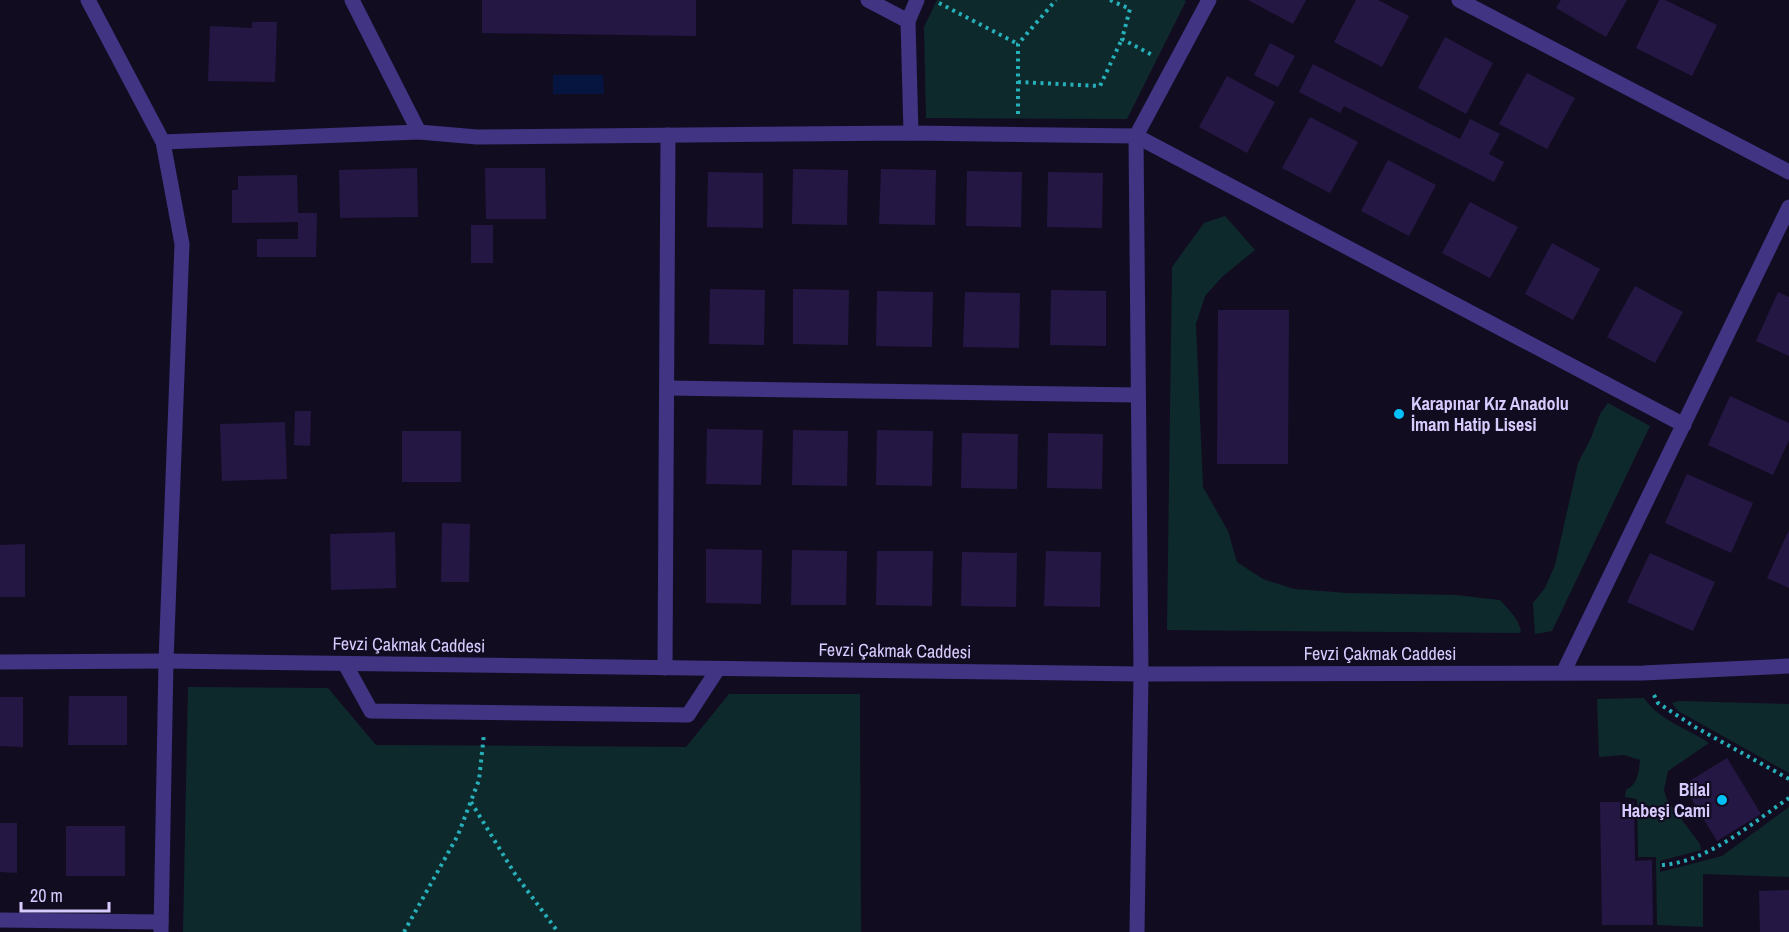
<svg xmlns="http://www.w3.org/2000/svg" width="1789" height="932" font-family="'Archivo Narrow',sans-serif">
  <rect width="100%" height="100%" fill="#120c21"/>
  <g fill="#0e292c">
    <polygon points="937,0 1184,0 1186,1 1127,119 926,118 924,27"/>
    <path d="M1225,216l30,34 -33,27 -17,19 -9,28 7,163 25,44 9,31 26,17 31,10 54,4 108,2 44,5c9,10 18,18 21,31l-2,2 -352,-3 5,-363 32,-44z"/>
    <polygon points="1608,403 1650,426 1552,631 1535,634 1533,603 1545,588 1555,565 1578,463 1591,438 1600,414"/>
    <polygon points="188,687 328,688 376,745 686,747 729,694 860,694 861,932 183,932"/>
    <path d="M1644,698c16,23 43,30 65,45l-41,28 -4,19 3,10 33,44 1,6 -41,11v11l62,-16 67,-49v70l-86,-3v53l-46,-2 -1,-68h-18l-1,-58 -12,-2 1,-7c12,-6 13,-18 14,-30l-16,-5 -25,2 -2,-58z"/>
    <polygon points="1679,701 1789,704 1789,773 1678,711 1672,703"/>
  </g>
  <polygon fill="#061440" points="553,75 603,75 604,94 553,94"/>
  <g fill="#251743">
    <polygon points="482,0 696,0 696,36 482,33"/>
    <polygon points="1248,0 1306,0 1293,24"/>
    <polygon points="1356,0 1378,0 1409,16 1382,67 1334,42"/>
    <polygon points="1561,0 1627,0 1606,37 1556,8"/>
    <polygon points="1659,0 1665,0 1717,25 1692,76 1636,48"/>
    <polygon points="252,22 277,22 275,82 208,81 210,26 252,28"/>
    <polygon points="1445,37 1493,63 1466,114 1418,88"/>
    <polygon points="1270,43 1295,56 1278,87 1254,75"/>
    <polygon points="1313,64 1460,139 1470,119 1500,134 1489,154 1504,162 1494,182 1344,106 1340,113 1299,92"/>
    <polygon points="1527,73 1575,98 1547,149 1499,124"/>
    <polygon points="1227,76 1275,102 1247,153 1199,127"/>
    <polygon points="1310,117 1358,142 1330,193 1282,168"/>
    <polygon points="1388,160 1436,185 1409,236 1361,211"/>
    <polygon points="417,168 418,217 340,218 339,170"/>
    <polygon points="485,168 545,168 546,219 486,219"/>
    <polygon points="793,169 848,170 847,225 792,224"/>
    <polygon points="881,169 936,170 935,225 879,224"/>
    <polygon points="967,171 1022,172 1021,227 966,226"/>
    <polygon points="708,172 763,173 763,228 707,227"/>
    <polygon points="1048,172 1103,173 1102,228 1047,227"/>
    <polygon points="297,175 298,213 317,213 316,257 257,257 257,239 298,239 298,222 232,223 232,190 238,190 238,176"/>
    <polygon points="1470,202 1518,227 1490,278 1442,253"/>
    <rect x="471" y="225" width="22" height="38"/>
    <polygon points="1552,243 1600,269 1573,320 1525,294"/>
    <polygon points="1635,286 1683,312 1655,363 1607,337"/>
    <polygon points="710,289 765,290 764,345 709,344"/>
    <polygon points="793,289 849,290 848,345 793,344"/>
    <polygon points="1051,290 1106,291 1106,346 1050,345"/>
    <polygon points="877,291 933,292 932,347 876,346"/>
    <polygon points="965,292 1020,293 1019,348 963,347"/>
    <polygon points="1778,292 1789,297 1789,356 1756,341"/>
    <polygon points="1218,310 1289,310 1288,464 1217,464"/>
    <polygon points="1730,396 1789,423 1789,440 1773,475 1708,445"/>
    <polygon points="295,411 311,411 310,446 294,445"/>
    <polygon points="285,422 287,479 222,481 220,424"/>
    <polygon points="707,429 763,430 761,485 706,484"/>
    <polygon points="793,430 848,431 847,486 792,485"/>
    <polygon points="877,430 933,431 932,486 876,485"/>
    <rect x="402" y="431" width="59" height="51"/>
    <polygon points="962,433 1018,434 1017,489 961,488"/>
    <polygon points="1048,433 1103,434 1102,489 1047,488"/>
    <polygon points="1687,474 1753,503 1731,553 1665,523"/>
    <polygon points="442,523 470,524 469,582 441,582"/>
    <polygon points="1789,530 1789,588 1767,578"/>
    <polygon points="395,532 396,588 331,590 330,534"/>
    <polygon points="25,544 25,597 0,597 0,545"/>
    <polygon points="706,549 762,550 761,604 706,603"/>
    <polygon points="792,550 847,551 846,605 791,605"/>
    <polygon points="877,551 933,551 932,606 876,605"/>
    <polygon points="1046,551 1101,552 1100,607 1044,606"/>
    <polygon points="962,552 1017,553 1016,607 961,606"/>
    <polygon points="1650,553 1715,582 1693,631 1627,602"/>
    <polygon points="69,696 127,696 127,745 68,745"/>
    <polygon points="0,697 23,697 23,747 0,746"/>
    <polygon points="1727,758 1761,814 1717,841 1683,785"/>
    <polygon points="1600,802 1634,802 1635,861 1652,860 1653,925 1602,925"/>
    <polygon points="0,823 17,823 17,873 0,872"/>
    <rect x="66" y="826" width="59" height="50"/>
    <polygon points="1789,890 1789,932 1760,932 1759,891"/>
  </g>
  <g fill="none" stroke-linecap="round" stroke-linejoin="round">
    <g stroke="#26b0b9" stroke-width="4" stroke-dasharray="3 4.5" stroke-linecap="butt">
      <polyline points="1110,0 1130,9 1122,39 1154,56"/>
      <polyline points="939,3 1018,44"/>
      <polyline points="1018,82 1100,86 1122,39"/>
      <polyline points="1018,114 1018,44 1056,0"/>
      <polyline points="1654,695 1658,703 1695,727 1789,779"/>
      <polyline points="471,802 515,874 558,932"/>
      <path d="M1662,865c46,-3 90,-42 127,-67"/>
      <polyline points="404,932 458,835 479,780 484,734"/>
    </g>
    <g stroke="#403483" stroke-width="15">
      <polyline points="88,0 163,142 182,244 166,661 161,932"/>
      <polyline points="352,0 419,132 477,137 911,133 1136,136 1684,425"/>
      <polyline points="868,0 908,21"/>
      <polyline points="1459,0 1789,172"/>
      <polyline points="911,133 908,21 917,0"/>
      <polyline points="163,142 419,132"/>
      <polyline points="667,388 1138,395"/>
      <polyline points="0,662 166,661 1141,674 1643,673 1789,666"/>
      <polyline points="345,664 371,711 688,715 718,669"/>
      <polyline points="665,668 668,135"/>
      <polyline points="1563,673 1789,207"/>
      <polyline points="0,920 161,922"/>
      <polyline points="1137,932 1141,674 1136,136 1209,0"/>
    </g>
  </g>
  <g fill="#00c1f7" stroke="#120c21" stroke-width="2">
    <circle cx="1399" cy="414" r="6"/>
    <circle cx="1722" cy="800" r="6"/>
  </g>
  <g text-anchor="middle" stroke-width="4.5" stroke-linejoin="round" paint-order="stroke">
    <g font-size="18" font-weight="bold" fill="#d8ccff" stroke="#120c21" text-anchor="start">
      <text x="1411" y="410">Karapınar Kız Anadolu<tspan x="1411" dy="21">İmam Hatip Lisesi</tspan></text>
      <text x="1710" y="796" text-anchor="end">Bilal<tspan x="1710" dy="21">Habeşi Cami</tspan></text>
    </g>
    <g font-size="18" fill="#d8ccff" stroke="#120c21">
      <text transform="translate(409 645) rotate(1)" y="6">Fevzi Çakmak Caddesi</text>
      <text transform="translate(895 651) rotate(1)" y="6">Fevzi Çakmak Caddesi</text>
      <text x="1380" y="660">Fevzi Çakmak Caddesi</text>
    </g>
  </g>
  <path d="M21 902v9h88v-9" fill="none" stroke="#d8ccff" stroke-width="3"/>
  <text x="30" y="902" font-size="18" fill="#d8ccff" stroke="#120c21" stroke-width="4.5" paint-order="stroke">20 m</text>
</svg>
